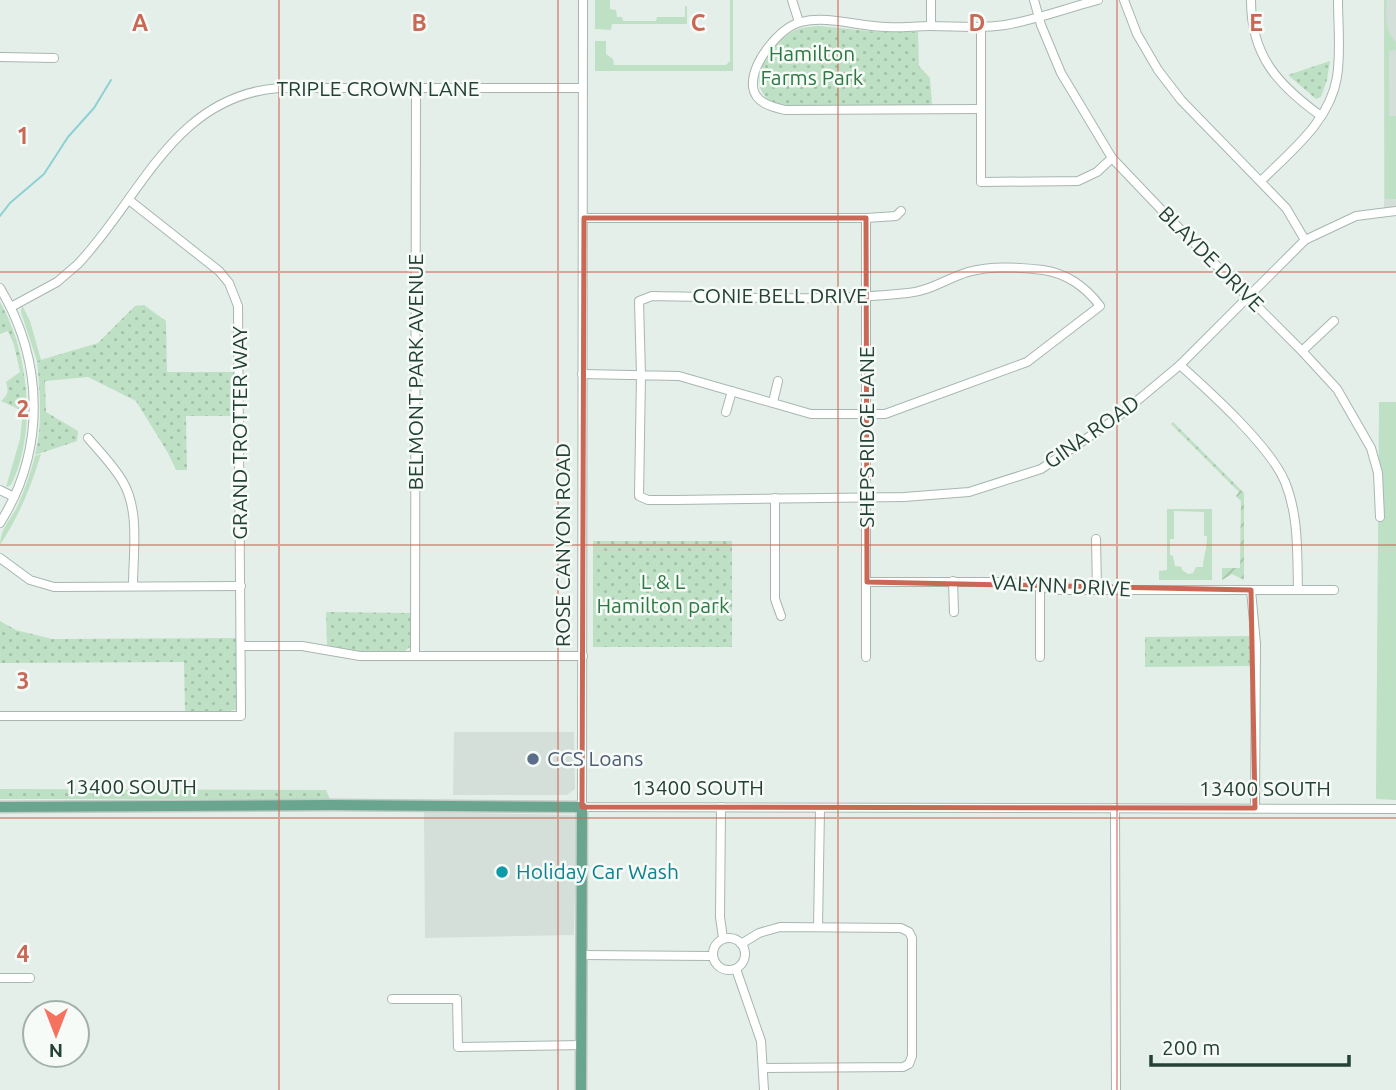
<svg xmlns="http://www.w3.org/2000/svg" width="1396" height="1090" font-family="Ubuntu,sans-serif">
  <defs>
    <pattern id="park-dots" width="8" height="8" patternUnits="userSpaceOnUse" patternTransform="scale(1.75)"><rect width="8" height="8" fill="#bee0c4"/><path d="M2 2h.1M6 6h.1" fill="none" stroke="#a3c1a9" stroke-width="1.8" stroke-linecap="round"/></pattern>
    <pattern id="garden-furrows" width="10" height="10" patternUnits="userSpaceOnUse" patternTransform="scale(1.75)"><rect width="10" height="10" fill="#bee0c4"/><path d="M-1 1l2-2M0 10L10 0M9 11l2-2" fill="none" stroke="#a3c1a9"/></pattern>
  </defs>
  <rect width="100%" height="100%" fill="#e5efe9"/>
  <g fill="#d3dfd8">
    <rect x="1384" y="0" width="12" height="211"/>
    <polygon points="454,732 574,732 575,789 567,795 453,795"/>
    <polygon points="424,812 577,815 574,935 425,938"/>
  </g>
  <g fill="#bee0c4" fill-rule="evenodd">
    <polygon points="595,0 610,0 610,9 616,10 617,17 622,17 623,21 656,21 657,17 685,17 685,6 687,6 687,24 612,24 611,30 595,29"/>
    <polygon points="730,0 733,0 733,71 595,71 595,41 606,41 606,54 613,59 614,65 726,65 730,61"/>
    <path d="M1384,0h3c-1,16 -3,30 9,42v8l-7,1v65h7v83h-11z"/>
    <polygon points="22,305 30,321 41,360 37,361 21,312"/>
    <polygon points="1379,402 1396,402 1396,800 1376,799"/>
    <path d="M23,412l4,2c-1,24 -5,49 -16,71l-5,2 14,-48z"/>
    <path d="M41,454c-10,33 -22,62 -41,91 0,-14 9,-24 16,-36 8,-17 14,-34 19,-53z"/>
    <path d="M1167,509h45v71h-53v-9l8,-1zM1174,511l30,1v24h3c0,14 -4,21 -4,31h-7l-3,6 -5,1 -6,-4v-3l-7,-1 -2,-10 -3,-1v-16h4z"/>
  </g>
  <g fill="url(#park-dots)">
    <path d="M819,26l59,6h40l1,34 11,12 2,27 -154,1c-37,-17 -12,-60 14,-74 8,-5 18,-5 27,-6z"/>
    <polygon points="1330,61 1327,80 1321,97 1316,99 1288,75"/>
    <path d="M0,302c19,33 27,73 27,111l-26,-12c7,-6 8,-10 5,-19l14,-10 -6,-27 -6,-14 -8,3z"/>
    <path d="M144,305l22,16 1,51h70l-1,44h-50l1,54h-11l-8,-17 -32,-52 -48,-24 -43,4 1,31 32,19 -1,10 -42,14c8,-32 5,-61 2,-94l61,-18 37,-37z"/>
    <rect x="593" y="541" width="139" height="106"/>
    <polygon points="326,612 411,613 411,646 405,651 355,651 327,645"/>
    <polygon points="0,621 16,630 52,639 238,638 238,703 236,709 230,711 185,711 184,662 0,663"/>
    <polygon points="1250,636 1250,666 1145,667 1145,637"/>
    <polygon points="0,789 326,790 330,799 0,799"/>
  </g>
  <polygon fill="url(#garden-furrows)" points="1173,422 1244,493 1244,580 1232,574 1222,580 1222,568 1240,568 1241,501 1236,496 1239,492 1171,424"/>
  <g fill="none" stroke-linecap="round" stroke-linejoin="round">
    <polyline stroke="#8dd1d4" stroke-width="2" points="0,216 10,203 44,174 68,137 94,108 111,80"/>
    <g stroke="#a7b7b0" stroke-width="10">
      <g id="minor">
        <polyline points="583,0 582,807 1396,809"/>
        <polyline points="792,0 799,22"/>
        <polyline points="931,0 931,26"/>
        <polyline points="1034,0 1041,25 1061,73 1112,158 1173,222 1302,351 1337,389 1371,448 1378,473 1380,517"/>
        <polyline points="1124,0 1137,34 1158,70 1181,100 1286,208 1305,240"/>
        <path d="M1251,0c0,56 27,85 70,116"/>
        <polyline points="981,28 981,182 1078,181 1097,172 1112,158"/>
        <polyline points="0,57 54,58"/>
        <path d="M981,109l-196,1c-13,-3 -30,-7 -32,-23 -2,-24 26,-59 48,-65 27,-7 59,5 86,5 14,1 28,-1 43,-1 25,0 50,3 75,-1 31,-5 62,-17 93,-25"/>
        <path d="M1261,181c30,-30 69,-60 76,-104 4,-25 1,-52 1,-77"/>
        <polyline points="584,218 866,218 896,216 901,211"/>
        <polyline points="866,218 866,657"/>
        <path d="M0,288c44,73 46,162 0,235"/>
        <path d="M11,307l46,-25 21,-18c64,-68 96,-168 201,-176h304"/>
        <polyline points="1302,351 1334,321"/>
        <path d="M1180,365c30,27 90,81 105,117 14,34 12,72 13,108"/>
        <path d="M582,374l97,2 132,38h74l142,-52 73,-56c-14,-19 -34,-33 -57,-36 -24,-3 -52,-5 -75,2 -20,6 -38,19 -60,21 -84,9 -171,4 -256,3l-13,5 2,74 -2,121 9,4h27l229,-3 65,-5 72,-23 73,-49 66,-55 125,-125 51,-24 40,-5"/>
        <polyline points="773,402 778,381"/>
        <polyline points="726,412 732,391"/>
        <path d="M88,438c12,14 26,28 35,44 17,29 10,71 10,104"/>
        <polyline points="0,490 14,497"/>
        <polyline points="775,498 775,599 781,616"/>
        <polyline points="1096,539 1097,590"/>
        <polyline points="0,558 30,580 54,587 241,586"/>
        <polyline points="953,581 954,612"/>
        <polyline points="867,582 1008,582 1061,590 1334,590"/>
        <polyline points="1251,590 1256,644 1255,808"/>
        <polyline points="241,646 302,646 360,656 583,656"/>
        <polyline points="415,656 416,88"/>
        <polyline points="1040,657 1040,587"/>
        <polyline points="0,716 241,716 238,306 229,283 219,271 129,200"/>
        <polyline points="721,807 720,917 723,938"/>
        <polyline points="1115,808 1116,1090"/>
        <polyline points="818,927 820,808"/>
        <circle cx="729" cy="954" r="16"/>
        <polyline points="741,944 759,933 780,927 901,928 909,932 912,938 912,1056 909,1064 903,1067 764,1068"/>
        <polyline points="582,955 712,956"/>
        <polyline points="736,969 761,1041 764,1090"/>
        <polyline points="0,978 30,978"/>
        <polyline points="392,999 457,999 458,1047 582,1045"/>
      </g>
    </g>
    <g stroke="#c2cac7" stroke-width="13">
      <polyline id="major" points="0,807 331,805 582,807 581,1090"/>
    </g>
    <use href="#minor" stroke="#fff" stroke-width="8"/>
    <use href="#major" stroke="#69a58f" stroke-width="10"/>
  </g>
  <path fill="none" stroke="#ca6856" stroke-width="5" stroke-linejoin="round" d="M584,218h282l1,364 384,8 4,218 -673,-1z"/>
  <path fill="none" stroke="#ca6856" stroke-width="2" stroke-opacity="0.55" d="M279,0v1090M558,0v1090M838,0v1090M1117,0v1090M0,272h1396M0,545h1396M0,818h1396"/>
  <circle fill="#5c6f8a" stroke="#f6fbf8" stroke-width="2.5" cx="533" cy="759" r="7"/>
  <circle fill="#0f9aa8" stroke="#f6fbf8" stroke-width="2.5" cx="502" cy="872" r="7"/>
  <g text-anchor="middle" stroke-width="5" stroke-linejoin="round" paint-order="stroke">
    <g font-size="21" fill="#2d7942" stroke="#f6fbf8">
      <text x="812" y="61">Hamilton<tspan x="812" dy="24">Farms Park</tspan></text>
      <text x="663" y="589">L &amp; L<tspan x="663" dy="24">Hamilton park</tspan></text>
    </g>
    <g font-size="21" fill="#244136" stroke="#f6fbf8">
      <text x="378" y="96">TRIPLE CROWN LANE</text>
      <text transform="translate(1211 259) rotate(45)" y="7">BLAYDE DRIVE</text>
      <text x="780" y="303">CONIE BELL DRIVE</text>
      <text transform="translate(416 372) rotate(-90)" y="7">BELMONT PARK AVENUE</text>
      <text transform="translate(1092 432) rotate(-35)" y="7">GINA ROAD</text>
      <text transform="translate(240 433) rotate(-90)" y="7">GRAND TROTTER WAY</text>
      <text transform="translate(867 437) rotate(-90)" y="7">SHEPS RIDGE LANE</text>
      <text transform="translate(563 545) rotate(-90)" y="7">ROSE CANYON ROAD</text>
      <text transform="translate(1061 586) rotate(3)" y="7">VALYNN DRIVE</text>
      <text x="131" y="794">13400 SOUTH</text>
      <text x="698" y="795">13400 SOUTH</text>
      <text x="1265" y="796">13400 SOUTH</text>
    </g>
    <g font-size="21" fill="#4e5e75" stroke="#f6fbf8" text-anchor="start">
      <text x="547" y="766">CCS Loans</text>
    </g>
    <g font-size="21" fill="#0d838f" stroke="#f6fbf8" text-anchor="start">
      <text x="516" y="879">Holiday Car Wash</text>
    </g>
  </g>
  <g font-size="23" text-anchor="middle" font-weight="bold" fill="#ca6856" stroke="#f6fbf8" stroke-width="5" stroke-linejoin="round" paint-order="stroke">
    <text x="140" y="31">A</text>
    <text x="419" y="31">B</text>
    <text x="698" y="31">C</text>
    <text x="977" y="31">D</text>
    <text x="1256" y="31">E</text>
    <text x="23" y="144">1</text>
    <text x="23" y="417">2</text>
    <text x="23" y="689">3</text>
    <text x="23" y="962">4</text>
  </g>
  <g transform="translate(56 1034) rotate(180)"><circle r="33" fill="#f6fbf8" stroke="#a2b1aa" stroke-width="2"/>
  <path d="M0-5L12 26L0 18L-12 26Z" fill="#f4725e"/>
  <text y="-10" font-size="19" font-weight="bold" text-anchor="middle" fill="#244136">N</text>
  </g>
  <path d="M1151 1055v10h198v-10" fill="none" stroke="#244136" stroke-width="3.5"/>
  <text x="1162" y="1055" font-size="21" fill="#244136" stroke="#f6fbf8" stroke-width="5" paint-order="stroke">200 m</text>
</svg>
